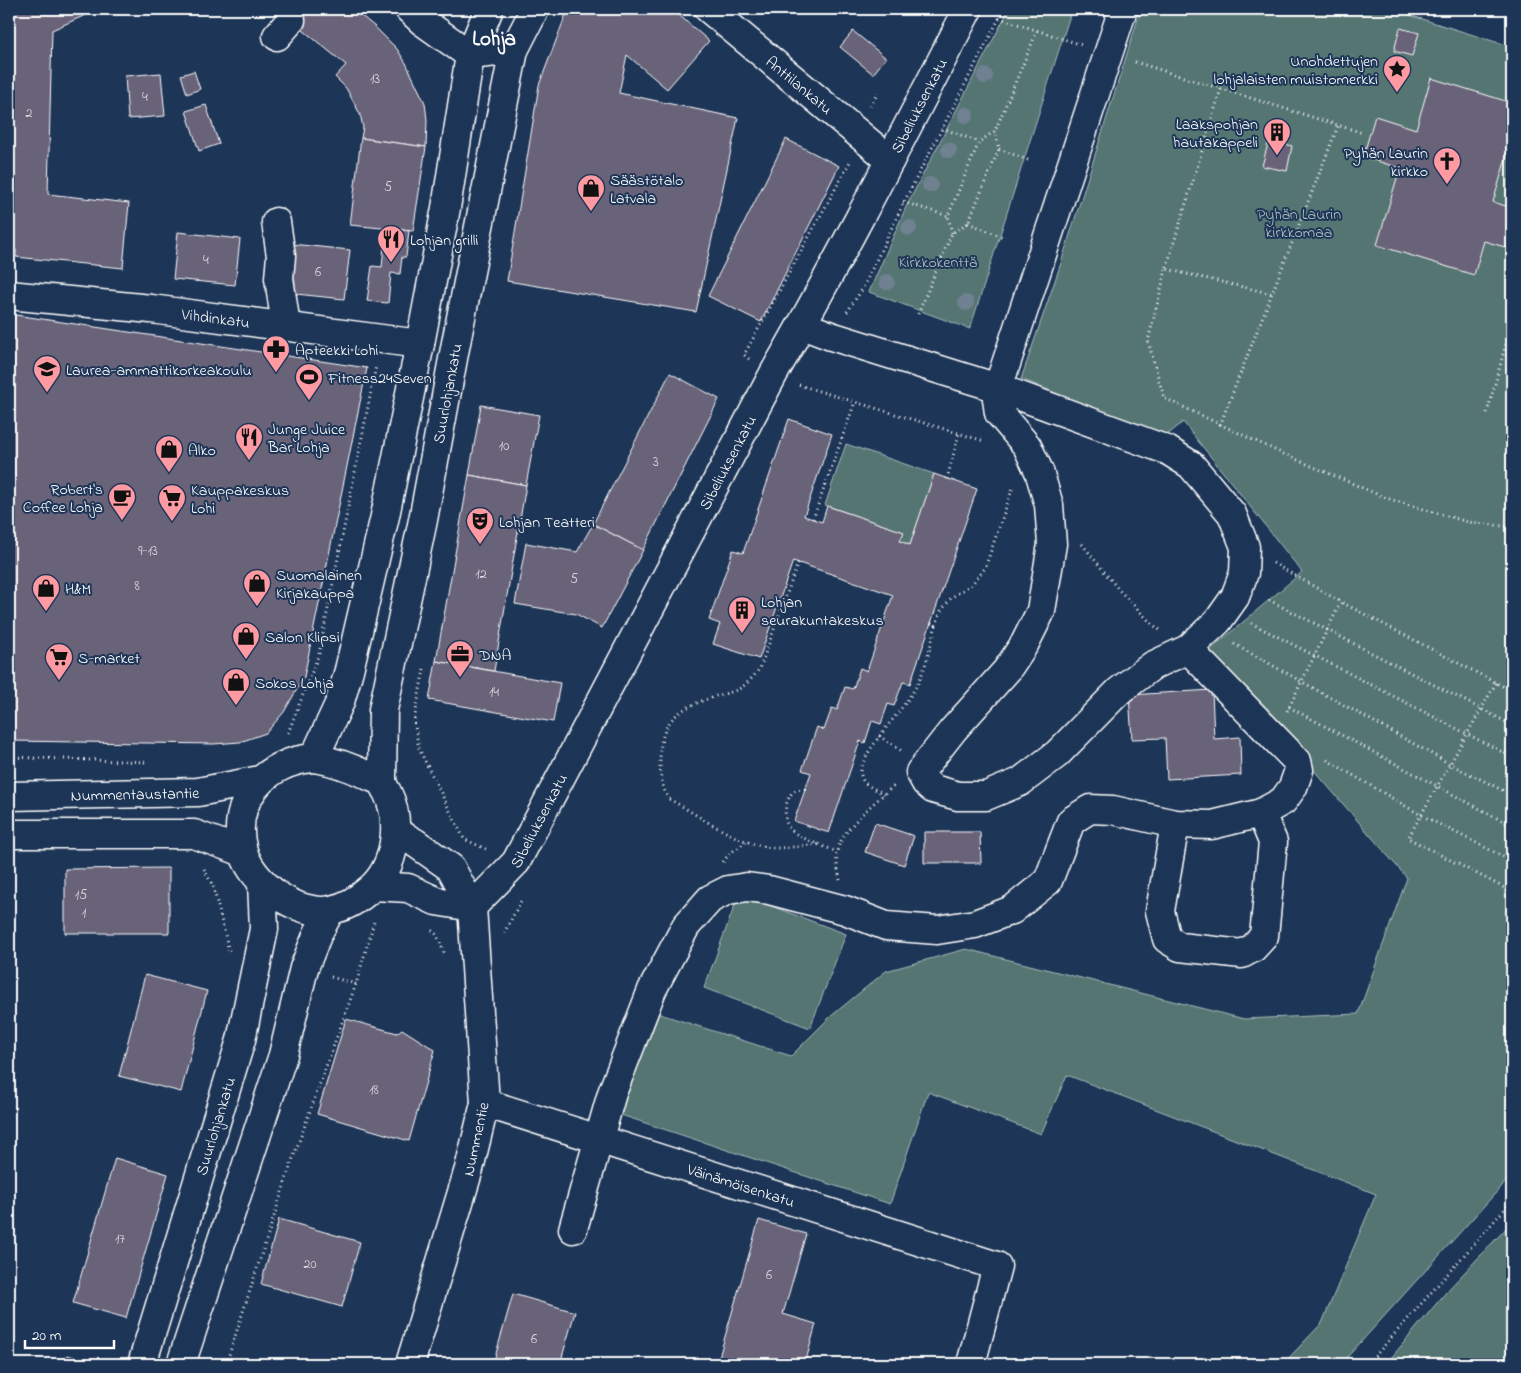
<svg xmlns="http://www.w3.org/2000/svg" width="1521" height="1373" font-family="'Indie Flower',sans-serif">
  <rect width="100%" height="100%" fill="#1d3557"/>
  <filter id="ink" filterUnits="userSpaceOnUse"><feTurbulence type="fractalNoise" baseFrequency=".02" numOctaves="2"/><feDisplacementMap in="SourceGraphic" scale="10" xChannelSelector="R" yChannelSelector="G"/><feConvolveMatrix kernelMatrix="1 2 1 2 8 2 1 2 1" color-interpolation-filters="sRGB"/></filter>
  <g filter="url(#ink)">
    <g fill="#547473" stroke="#aabab9">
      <polygon points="1009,9 1072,9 970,329 869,292 906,207"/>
      <polygon points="1141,9 1390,9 1512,47 1512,1175 1341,1364 1283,1364 1322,1323 1376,1194 1067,1075 1041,1134 928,1092 890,1204 618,1114 657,1013 791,1056 830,1017 886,971 966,949 1244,1019 1358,1014 1407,878 1210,650 1302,572 1183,422 1165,437 1021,379 1060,266"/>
      <polygon points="846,444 934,474 910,545 900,541 903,532 825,505"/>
      <polygon points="750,898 846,934 810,1028 704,988 736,902"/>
      <polygon points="1512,1222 1512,1364 1386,1364 1447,1291"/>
    </g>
    <g fill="#696479" stroke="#fff">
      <polygon points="9,9 99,9 52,30 48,194 129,203 123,268 16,257 16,250 9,250"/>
      <polygon points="277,9 353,9 375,27 397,49 406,63 425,103 427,120 426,147 361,138 363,127 360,114 346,88 335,77 346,65"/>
      <polygon points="568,9 672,9 709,41 667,89 627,55 619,93 738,118 696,312 507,281 539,85"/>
      <polygon points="1400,28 1419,33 1412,56 1394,51"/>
      <polygon points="853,31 886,58 873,74 840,47"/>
      <polygon points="194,71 200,89 187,94 181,75"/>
      <polygon points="161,73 165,116 128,119 125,76"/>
      <polygon points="1431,78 1512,103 1512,138 1493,202 1512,208 1512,249 1484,241 1474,275 1377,245 1400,168 1363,157 1375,116 1416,129"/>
      <polygon points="206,105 219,144 199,151 186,111"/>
      <polygon points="361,138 426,147 413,231 350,225"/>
      <polygon points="786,139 839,166 761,322 708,296"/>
      <polygon points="1269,140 1292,146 1287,171 1262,166"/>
      <polygon points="391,228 409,231 406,257 402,257 400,274 391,273 388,303 367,301 372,266 382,267 384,246 389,247"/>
      <polygon points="178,232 240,239 235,285 173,279"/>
      <polygon points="291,244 350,250 344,299 286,293"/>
      <polygon points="9,314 367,368 304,677 284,712 266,733 240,742 214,744 9,741"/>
      <polygon points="670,373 719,399 643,550 593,524"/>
      <polygon points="481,405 539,415 526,485 469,475"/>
      <polygon points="789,419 832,434 804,516 822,522 827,506 904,532 900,541 910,545 934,474 977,489 910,684 903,682 894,706 888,704 881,724 872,721 865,743 860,741 829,833 794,821 811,773 802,770 817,727 824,730 832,708 837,710 845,687 853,689 860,668 867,671 893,595 793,561 759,659 713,644 720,624 709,620 733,550 743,553"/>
      <polygon points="469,475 526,485 494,671 436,661"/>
      <polygon points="593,524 643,550 602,628 576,614 515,604 526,543 577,552"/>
      <polygon points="436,661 560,683 553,722 429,700"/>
      <polygon points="1212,690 1214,739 1240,737 1241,775 1167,779 1165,738 1132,739 1129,695"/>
      <polygon points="875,823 914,836 904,865 865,852"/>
      <polygon points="924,832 980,832 981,863 924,863"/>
      <polygon points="169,868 169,933 65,933 65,869"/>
      <polygon points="145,975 207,991 181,1092 119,1076"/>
      <polygon points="346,1019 397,1033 402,1029 435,1050 409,1141 317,1114"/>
      <polygon points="115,1158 168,1174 126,1318 73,1303"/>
      <polygon points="279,1219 360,1242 342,1307 261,1284"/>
      <polygon points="759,1220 806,1234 783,1314 816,1324 805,1364 717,1364"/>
      <polygon points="513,1294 575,1312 560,1364 493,1364"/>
      <polygon points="67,1355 99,1364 64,1364"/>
    </g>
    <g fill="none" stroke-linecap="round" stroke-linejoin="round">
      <g stroke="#fff" stroke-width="31">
        <g id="minor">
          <path id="s1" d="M709,9l181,151"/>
          <polyline points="277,36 291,20"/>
          <polyline points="276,222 281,256 279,278 286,326"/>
          <path id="s2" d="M9,295l142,14 269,35"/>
          <polyline points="802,325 831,336 998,388 1123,9"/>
          <polygon points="998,388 1167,450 1191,465 1232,514 1245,547 1244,573 1235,597 1218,621 1188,649 1152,666 1119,691 1057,754 1020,782 986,796 958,796 933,789 926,783 920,772 953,730 1007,670 1025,643 1041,611 1052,544 1049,505 1039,471 1027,446 999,413 997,399"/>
          <path id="s3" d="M9,796l189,-4 62,-12"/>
          <polyline points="1175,824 1160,911 1167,939 1180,947 1242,954 1253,948 1264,936 1273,842 1261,813"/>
          <polyline points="396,832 414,842 451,868 472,907 485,1103 469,1169 410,1364"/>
          <polyline points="9,834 194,834 243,852"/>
          <polyline points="374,886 408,888 436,901 472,907"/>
          <path id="s4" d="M472,907l44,-45 258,-489c69,-119 131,-242 194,-364"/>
          <path id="s5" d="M485,1103l512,163 -26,98"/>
          <polyline points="573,1229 612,1093 652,990 686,926 710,899 728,890 747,887 769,890 845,910 886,926 937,930 975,924 1012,910 1048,881 1071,821 1090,809 1113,810 1175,824 1212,825 1261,813 1283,801 1293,787 1299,770 1297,761 1188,649"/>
        </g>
      </g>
      <g stroke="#fff" stroke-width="31">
        <g id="major">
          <polyline points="409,9 422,21 470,55 514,50"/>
          <polyline points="314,758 340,702 349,670 385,516 420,344 446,208 470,55 489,9"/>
          <path d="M314,758c20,3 39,10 57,19 3,1 8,3 10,5 2,2 4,7 6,10 15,29 9,75 -17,97 -11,10 -24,18 -39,21 -34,7 -79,-27 -88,-59 -14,-49 22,-90 71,-93z"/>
          <path id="s6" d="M382,782l1,-72 40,-190 32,-172 59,-298 21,-41"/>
          <path id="s7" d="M142,1364l99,-324 23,-111 -2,-47"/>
          <polyline points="181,1364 283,1055 304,968 318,933 330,911"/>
        </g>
      </g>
      <g stroke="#fff" stroke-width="3" stroke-dasharray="1 4" stroke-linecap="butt">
        <polyline points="1500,9 1512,14"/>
        <polyline points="999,18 1082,45"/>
        <polyline points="1135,62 1363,133"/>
        <polyline points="1221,89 1166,269 1273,294"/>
        <polyline points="870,106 878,93"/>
        <polyline points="942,128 979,142"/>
        <polyline points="999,149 1028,160"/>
        <polyline points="903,202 948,216"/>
        <polyline points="968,223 1003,237"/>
        <polyline points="952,233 948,216 979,142 995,131 1037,31"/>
        <polyline points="1166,269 1148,341 1164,398 1279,452 1386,498 1468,522 1512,527"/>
        <polyline points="847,312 863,288 904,202 1004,9"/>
        <polyline points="918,314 952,233 968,223 999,149 995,131"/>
        <polyline points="749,359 744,355 850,162"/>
        <polyline points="799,385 984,441"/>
        <polyline points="1487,413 1512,322"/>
        <polyline points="1220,425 1338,126"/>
        <polyline points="947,479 959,433"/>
        <polyline points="813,519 855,402"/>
        <polyline points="1082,544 1119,590 1152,624 1160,630"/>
        <path d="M798,563l-38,105c-5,7 -11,14 -18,19 -7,5 -18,7 -26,9 -34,11 -56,22 -56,62 0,15 1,28 9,41 31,17 62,41 97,48 13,3 39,-2 54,-3"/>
        <polyline points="1273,563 1341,602 1512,691"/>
        <polyline points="1269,600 1512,725"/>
        <polyline points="931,623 936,625 941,611 952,597 972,584 985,568 1013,487"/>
        <polyline points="1251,623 1512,757"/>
        <polyline points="1234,644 1450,764 1512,795"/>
        <polyline points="424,669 414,721 419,749 464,839 488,850"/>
        <polyline points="1496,683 1408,838 1512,892"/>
        <polyline points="1289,707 1512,826"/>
        <polyline points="1287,711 1341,602"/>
        <polyline points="288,733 319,654 376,366"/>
        <polyline points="879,736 902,751"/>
        <polyline points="9,757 147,762"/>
        <polyline points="1327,760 1421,815 1512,861"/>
        <path d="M805,789c-10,0 -13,2 -17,11 -4,8 -4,24 3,30 10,9 33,16 46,22"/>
        <path d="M884,794c-8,-5 -22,-9 -23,-19 -1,-9 6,-21 11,-28 13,-20 30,-37 42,-57 12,-19 16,-44 22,-65"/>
        <polyline points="723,862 729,854 746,842"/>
        <polyline points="204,869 213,886 229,951"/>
        <path d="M840,880c-2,-9 -4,-19 -3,-27 2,-22 41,-54 57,-67"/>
        <polyline points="432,930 437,935 445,955"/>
        <polyline points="504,933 521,901"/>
        <polyline points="331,977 356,984"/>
        <polyline points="226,1364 292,1161 356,984 374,922"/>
        <polyline points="1368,1364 1512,1201"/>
        <polyline points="1509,1364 1512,1361"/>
      </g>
      <use href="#minor" stroke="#1d3557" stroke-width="28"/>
      <use href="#major" stroke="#1d3557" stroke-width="28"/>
    </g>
    <g fill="#6f8191">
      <circle cx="985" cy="76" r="8"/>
      <circle cx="966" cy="115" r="8"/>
      <circle cx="949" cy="150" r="8"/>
      <circle cx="930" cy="185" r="8"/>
      <circle cx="909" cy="228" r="8"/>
      <circle cx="887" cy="282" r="8"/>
      <circle cx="966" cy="303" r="8"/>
    </g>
  </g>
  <defs>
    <g id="sight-pin" transform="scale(1.4375)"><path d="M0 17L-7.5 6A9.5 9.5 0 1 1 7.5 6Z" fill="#ff9aa2" stroke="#1d3557"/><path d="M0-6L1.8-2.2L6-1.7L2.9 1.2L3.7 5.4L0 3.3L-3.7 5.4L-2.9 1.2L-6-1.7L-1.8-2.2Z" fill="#111"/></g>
    <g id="building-pin" transform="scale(1.4375)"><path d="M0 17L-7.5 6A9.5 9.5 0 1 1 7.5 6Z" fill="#ff9aa2" stroke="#1d3557"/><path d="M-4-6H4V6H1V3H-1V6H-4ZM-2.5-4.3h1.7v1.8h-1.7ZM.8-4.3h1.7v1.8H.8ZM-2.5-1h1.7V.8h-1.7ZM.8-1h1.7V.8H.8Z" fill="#111"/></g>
    <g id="church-pin" transform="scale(1.4375)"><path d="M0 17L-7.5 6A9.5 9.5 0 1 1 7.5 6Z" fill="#ff9aa2" stroke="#1d3557"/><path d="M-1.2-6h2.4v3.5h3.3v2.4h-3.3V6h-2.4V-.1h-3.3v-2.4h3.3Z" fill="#111"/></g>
    <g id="shop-pin" transform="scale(1.4375)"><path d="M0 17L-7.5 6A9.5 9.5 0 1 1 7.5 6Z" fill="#ff9aa2" stroke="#1d3557"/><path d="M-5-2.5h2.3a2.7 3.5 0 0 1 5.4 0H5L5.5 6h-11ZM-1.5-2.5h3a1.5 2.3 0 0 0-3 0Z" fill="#111"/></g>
    <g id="restaurant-pin" transform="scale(1.4375)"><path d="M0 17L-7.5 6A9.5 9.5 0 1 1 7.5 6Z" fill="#ff9aa2" stroke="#1d3557"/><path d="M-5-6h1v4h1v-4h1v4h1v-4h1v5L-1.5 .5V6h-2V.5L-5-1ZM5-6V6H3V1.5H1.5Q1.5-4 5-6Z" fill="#111"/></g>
    <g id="pharmacy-pin" transform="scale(1.4375)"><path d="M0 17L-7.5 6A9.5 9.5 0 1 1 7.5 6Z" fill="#ff9aa2" stroke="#1d3557"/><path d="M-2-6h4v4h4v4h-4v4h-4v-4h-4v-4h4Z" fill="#111"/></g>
    <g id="university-pin" transform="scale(1.4375)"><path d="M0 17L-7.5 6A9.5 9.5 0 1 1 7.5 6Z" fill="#ff9aa2" stroke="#1d3557"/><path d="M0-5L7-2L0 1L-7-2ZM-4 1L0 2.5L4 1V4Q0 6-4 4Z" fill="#111"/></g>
    <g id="stadium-pin" transform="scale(1.4375)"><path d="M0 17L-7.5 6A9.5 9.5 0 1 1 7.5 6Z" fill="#ff9aa2" stroke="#1d3557"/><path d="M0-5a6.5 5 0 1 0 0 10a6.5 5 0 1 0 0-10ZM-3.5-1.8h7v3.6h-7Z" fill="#111"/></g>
    <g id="cafe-pin" transform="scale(1.4375)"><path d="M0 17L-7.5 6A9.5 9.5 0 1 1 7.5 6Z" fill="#ff9aa2" stroke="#1d3557"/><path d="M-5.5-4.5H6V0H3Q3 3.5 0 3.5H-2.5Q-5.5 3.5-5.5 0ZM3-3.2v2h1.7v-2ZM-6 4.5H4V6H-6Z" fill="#111"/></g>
    <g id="supermarket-pin" transform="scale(1.4375)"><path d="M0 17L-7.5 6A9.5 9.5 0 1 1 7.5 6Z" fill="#ff9aa2" stroke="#1d3557"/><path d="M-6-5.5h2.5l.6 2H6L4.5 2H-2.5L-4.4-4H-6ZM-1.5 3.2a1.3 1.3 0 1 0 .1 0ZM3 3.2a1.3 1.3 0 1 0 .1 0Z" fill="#111"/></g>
    <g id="theatre-pin" transform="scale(1.4375)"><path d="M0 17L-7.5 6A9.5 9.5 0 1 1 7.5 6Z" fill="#ff9aa2" stroke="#1d3557"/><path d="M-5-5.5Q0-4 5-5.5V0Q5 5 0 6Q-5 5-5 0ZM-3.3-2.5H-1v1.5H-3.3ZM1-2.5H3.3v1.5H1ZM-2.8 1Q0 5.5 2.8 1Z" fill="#111"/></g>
    <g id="office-pin" transform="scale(1.4375)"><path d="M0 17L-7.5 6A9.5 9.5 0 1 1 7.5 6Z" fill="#ff9aa2" stroke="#1d3557"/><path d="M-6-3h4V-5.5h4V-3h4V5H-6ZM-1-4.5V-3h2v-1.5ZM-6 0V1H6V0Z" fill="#111"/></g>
  </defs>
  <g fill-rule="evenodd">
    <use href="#sight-pin" x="1397" y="69"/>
    <use href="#building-pin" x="1277" y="132"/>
    <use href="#church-pin" x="1447" y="161"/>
    <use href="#shop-pin" x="591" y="188"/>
    <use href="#restaurant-pin" x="391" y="239"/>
    <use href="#pharmacy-pin" x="276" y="349"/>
    <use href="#university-pin" x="47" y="369"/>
    <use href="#stadium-pin" x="309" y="377"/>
    <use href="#restaurant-pin" x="249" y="437"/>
    <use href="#shop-pin" x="169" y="449"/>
    <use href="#cafe-pin" x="122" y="497"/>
    <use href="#supermarket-pin" x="172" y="498"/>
    <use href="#theatre-pin" x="480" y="521"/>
    <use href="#shop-pin" x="257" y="583"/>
    <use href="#shop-pin" x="46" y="588"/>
    <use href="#building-pin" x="742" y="610"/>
    <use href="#shop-pin" x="246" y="636"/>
    <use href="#office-pin" x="460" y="654"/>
    <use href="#supermarket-pin" x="59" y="657"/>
    <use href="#shop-pin" x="236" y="682"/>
  </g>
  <g text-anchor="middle" stroke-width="4" stroke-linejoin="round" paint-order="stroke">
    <g font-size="14" fill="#dad8de">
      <text x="375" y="83">13</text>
      <text x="145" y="101">4</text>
      <text x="29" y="117">2</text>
      <text x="388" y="191">5</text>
      <text x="206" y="264">4</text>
      <text x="318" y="276">6</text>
      <text x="504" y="450">10</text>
      <text x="656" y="466">3</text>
      <text x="148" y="555">9-13</text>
      <text x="481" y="578">12</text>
      <text x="574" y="583">5</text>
      <text x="137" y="590">8</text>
      <text x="494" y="696">14</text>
      <text x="81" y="899">15</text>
      <text x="84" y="917">1</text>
      <text x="374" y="1094">18</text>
      <text x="120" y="1243">17</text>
      <text x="310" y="1268">20</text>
      <text x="769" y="1279">6</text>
      <text x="534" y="1343">6</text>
    </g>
    <g font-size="16" fill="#fff" stroke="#1d3557" text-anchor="start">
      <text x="1378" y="66" text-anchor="end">Unohdettujen<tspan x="1378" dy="18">lohjalaisten muistomerkki</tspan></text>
      <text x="1258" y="129" text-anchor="end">Laakspohjan<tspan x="1258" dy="18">hautakappeli</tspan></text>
      <text x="1428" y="158" text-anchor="end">Pyhän Laurin<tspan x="1428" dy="18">kirkko</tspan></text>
      <text x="610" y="185">Säästötalo<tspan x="610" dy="18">Latvala</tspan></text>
      <text x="410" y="245">Lohjan grilli</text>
      <text x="295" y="355">Apteekki Lohi</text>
      <text x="66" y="375">Laurea-ammattikorkeakoulu</text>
      <text x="328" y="383">Fitness24Seven</text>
      <text x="268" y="434">Junge Juice<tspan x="268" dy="18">Bar Lohja</tspan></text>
      <text x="188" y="455">Alko</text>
      <text x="103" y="494" text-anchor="end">Robert's<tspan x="103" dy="18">Coffee Lohja</tspan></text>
      <text x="191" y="495">Kauppakeskus<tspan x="191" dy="18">Lohi</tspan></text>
      <text x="499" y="527">Lohjan Teatteri</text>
      <text x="276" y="580">Suomalainen<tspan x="276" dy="18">Kirjakauppa</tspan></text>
      <text x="65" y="594">H&amp;M</text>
      <text x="761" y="607">Lohjan<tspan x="761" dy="18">seurakuntakeskus</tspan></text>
      <text x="265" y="642">Salon Klipsi</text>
      <text x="479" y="660">DNA</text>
      <text x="78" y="663">S-market</text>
      <text x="255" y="688">Sokos Lohja</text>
    </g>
    <g font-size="16" fill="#fff" stroke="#1d3557">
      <text dy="6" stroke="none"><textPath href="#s1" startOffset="118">Anttilankatu</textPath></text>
      <text dy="6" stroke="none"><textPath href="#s4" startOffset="920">Sibeliuksenkatu</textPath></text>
      <text dy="6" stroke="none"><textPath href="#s2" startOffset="208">Vihdinkatu</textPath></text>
      <text dy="6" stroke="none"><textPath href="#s6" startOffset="395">Suurlohjankatu</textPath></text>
      <text dy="6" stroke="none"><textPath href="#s4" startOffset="515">Sibeliuksenkatu</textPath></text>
      <text dy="6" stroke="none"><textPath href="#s3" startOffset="126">Nummentaustantie</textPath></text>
      <text dy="6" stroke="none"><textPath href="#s4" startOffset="110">Sibeliuksenkatu</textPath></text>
      <text dy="6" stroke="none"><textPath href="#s7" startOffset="249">Suurlohjankatu</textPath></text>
      <text transform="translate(475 1139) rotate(-78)" y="6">Nummentie</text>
      <text dy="6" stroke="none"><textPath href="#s5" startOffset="269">Väinämöisenkatu</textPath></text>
    </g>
    <g font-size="16" fill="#b2c0c0" stroke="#1d3557">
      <text x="1299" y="219">Pyhän Laurin<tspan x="1299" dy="18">kirkkomaa</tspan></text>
      <text x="938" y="267">Kirkkokenttä</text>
    </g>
    <g font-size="21" font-weight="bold" fill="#fff" stroke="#1d3557">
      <text x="494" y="45">Lohja</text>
    </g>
  </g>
  <rect width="1521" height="1373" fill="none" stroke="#1d3557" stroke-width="30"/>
  <rect x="15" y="15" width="1491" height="1343" fill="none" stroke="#fff" stroke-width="2" filter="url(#ink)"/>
  <path d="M25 1340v8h89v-8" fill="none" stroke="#ffffff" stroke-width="2.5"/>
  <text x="32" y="1340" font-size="15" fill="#ffffff" stroke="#1d3557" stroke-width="4" paint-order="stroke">20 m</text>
</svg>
